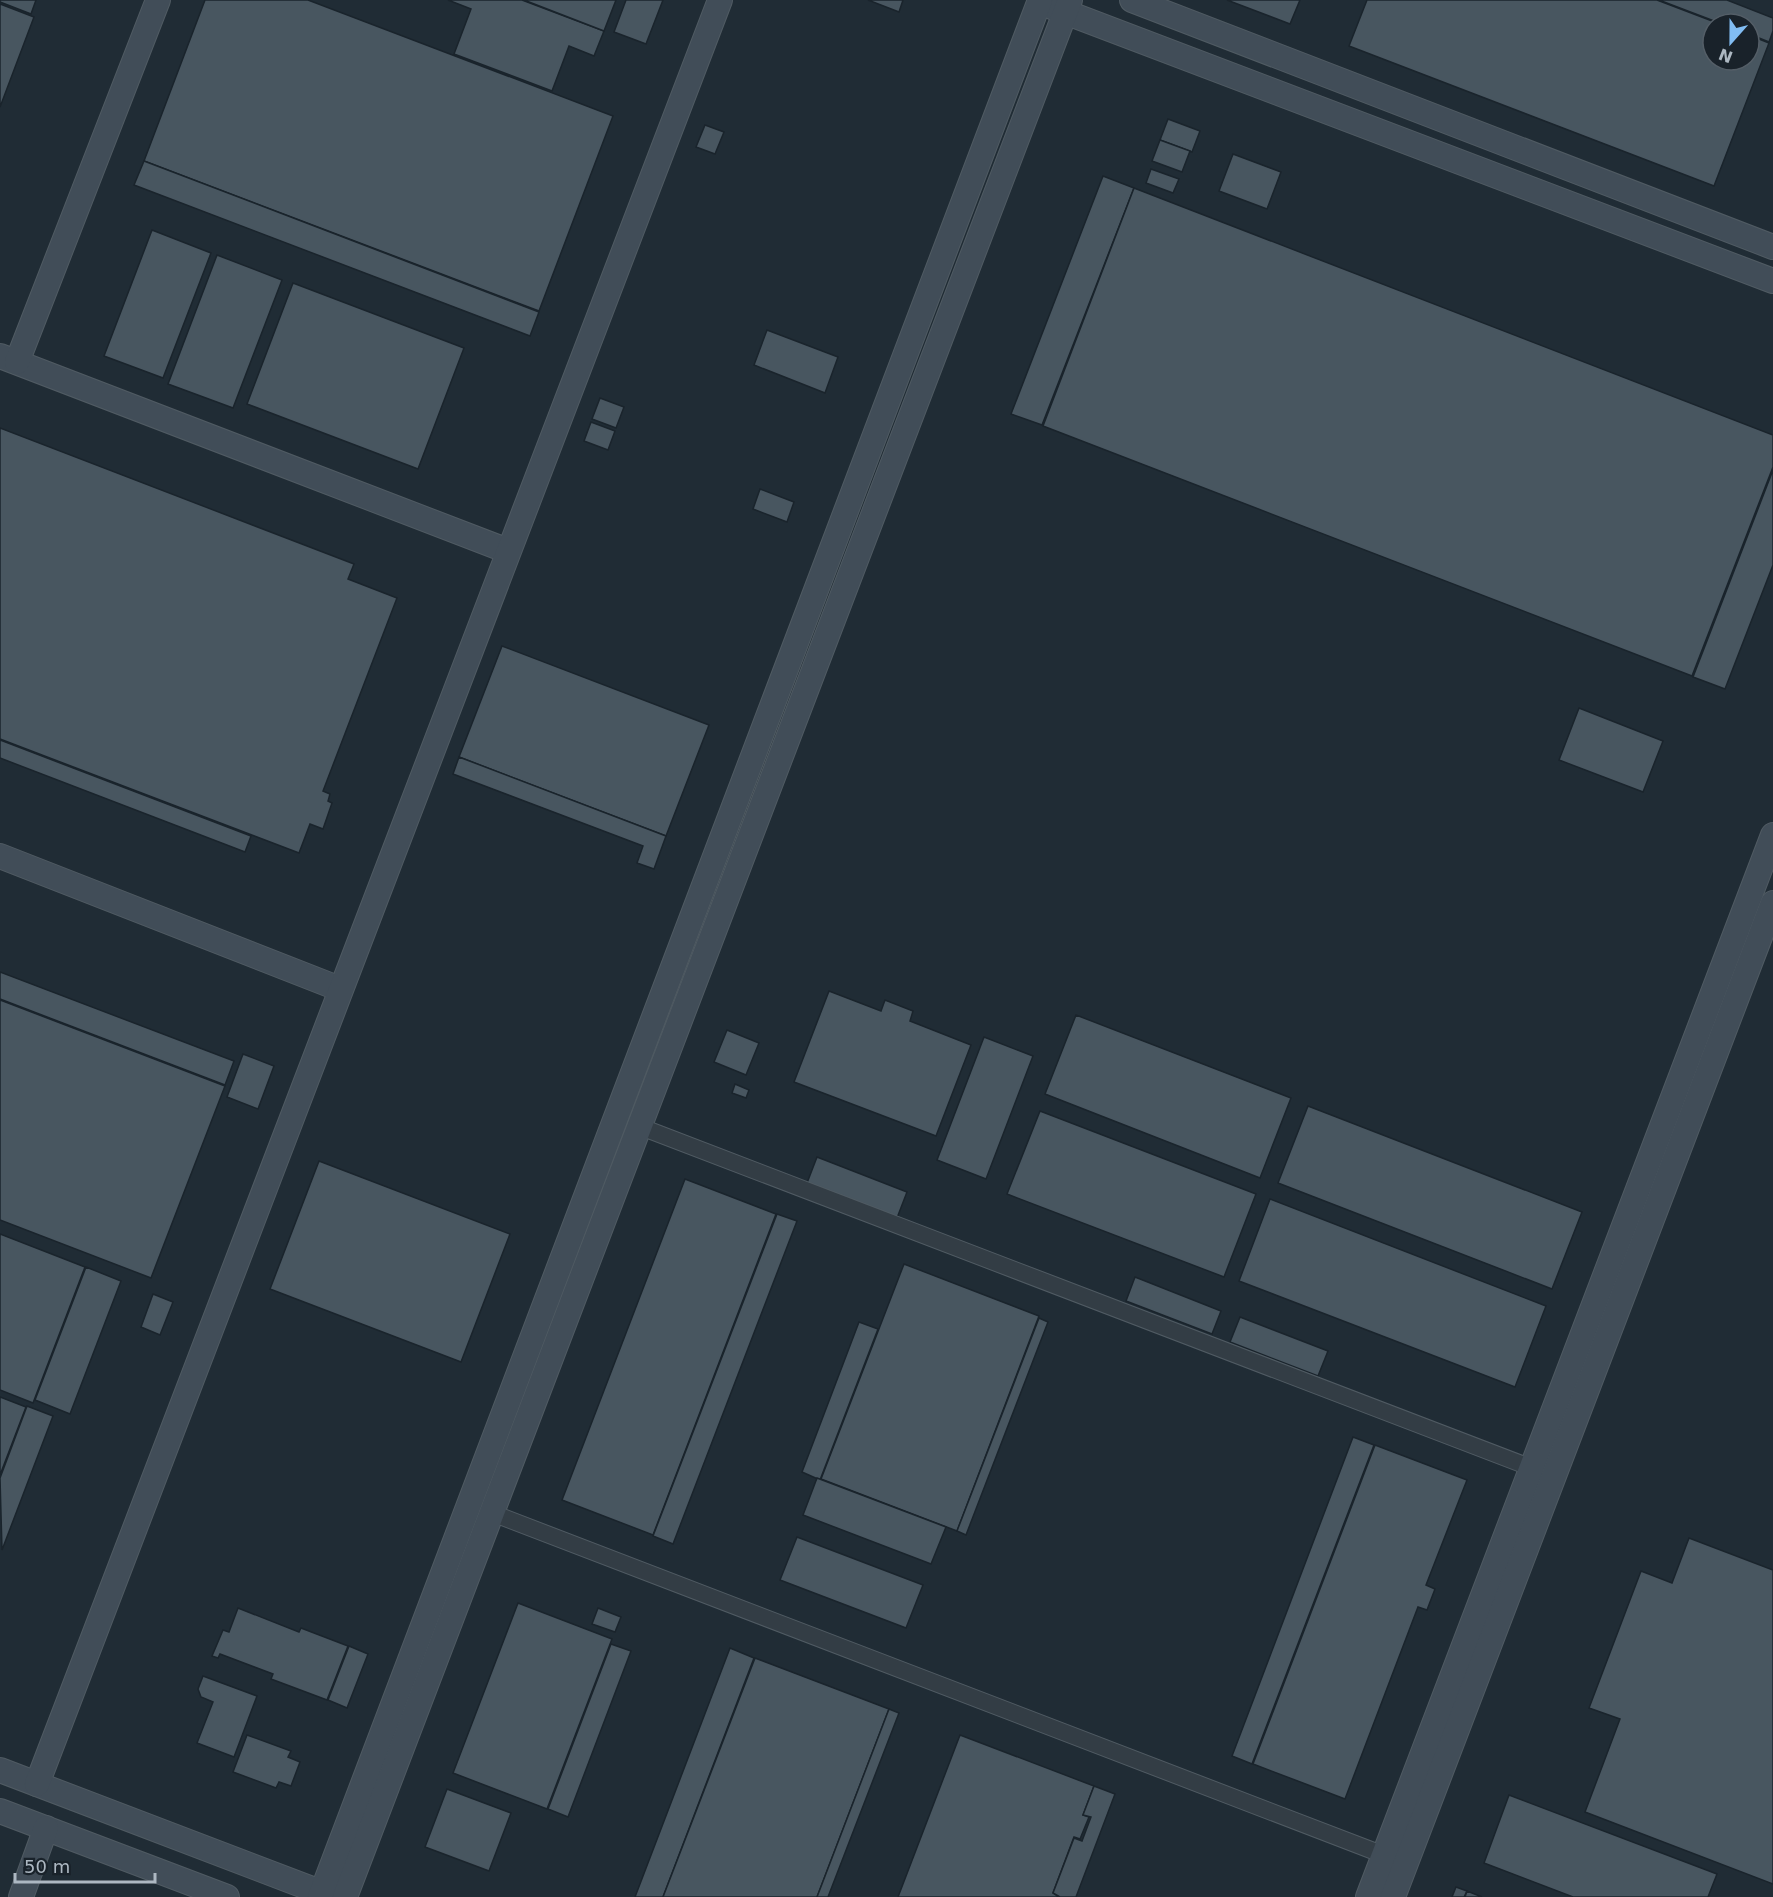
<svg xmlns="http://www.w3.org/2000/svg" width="1773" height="1897" font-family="'DejaVu Sans',sans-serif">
  <rect width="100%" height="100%" fill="#202c35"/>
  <g fill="#485660" stroke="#1a242c" stroke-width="1.5">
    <polygon points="0,0 36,0 31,14 0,2"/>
    <polygon points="205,0 308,0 613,116 539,311 144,161"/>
    <polygon points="448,0 522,0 604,31 594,56 569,46 552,91 454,54 471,9"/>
    <polygon points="524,0 616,0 604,31"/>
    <polygon points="626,0 663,0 646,44 614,32"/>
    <polygon points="868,0 903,0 899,12"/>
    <polygon points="1227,0 1300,0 1290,24"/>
    <polygon points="1367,0 1657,0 1720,24 1713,24 1713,60 1749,60 1749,35 1769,43 1714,186 1349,46"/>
    <polygon points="1659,0 1727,0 1773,18 1773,31 1769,42 1749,34 1749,24 1722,24"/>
    <polygon points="0,4 34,17 0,107"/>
    <polygon points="1168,119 1200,131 1192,152 1160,140"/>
    <polygon points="705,125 724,132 715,154 696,147"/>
    <polygon points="1160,140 1190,151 1182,172 1152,161"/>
    <polygon points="1233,154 1281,172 1267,209 1219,191"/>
    <polygon points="144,161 539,312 530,336 134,185"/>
    <polygon points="1151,169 1179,179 1173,193 1146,183"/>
    <polygon points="1103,176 1134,188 1042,425 1011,414"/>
    <polygon points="1134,188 1773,435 1773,467 1692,676 1043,426"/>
    <polygon points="152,230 211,253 163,378 104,356"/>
    <polygon points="217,255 282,280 233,408 168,384"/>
    <polygon points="293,283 464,348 418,469 247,404"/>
    <polygon points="767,330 838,357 825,393 754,365"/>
    <polygon points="600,398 624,407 616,428 592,419"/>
    <polygon points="591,422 615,431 608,450 584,441"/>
    <polygon points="0,428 354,564 348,579 397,598 323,791 330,794 328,801 332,803 323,829 310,824 299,853 0,739"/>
    <polygon points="1773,470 1773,565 1725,689 1693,677"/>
    <polygon points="760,489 794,502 787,522 753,509"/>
    <polygon points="502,646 709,725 666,836 459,757"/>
    <polygon points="1579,708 1663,741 1643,792 1559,760"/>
    <polygon points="0,740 251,836 245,852 0,758"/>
    <polygon points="459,757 666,836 654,869 637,863 643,846 453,774"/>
    <polygon points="0,972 234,1061 225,1085 0,999"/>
    <polygon points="829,991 881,1011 885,1000 913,1011 910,1021 971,1045 936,1136 794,1082"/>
    <polygon points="0,1000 225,1086 151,1278 0,1220"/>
    <polygon points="1076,1015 1291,1098 1260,1178 1045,1094"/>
    <polygon points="727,1030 759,1043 746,1075 714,1062"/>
    <polygon points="984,1037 1033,1056 986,1179 937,1160"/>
    <polygon points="243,1054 274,1066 258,1109 227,1097"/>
    <polygon points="735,1084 749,1090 746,1098 732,1093"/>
    <polygon points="1308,1106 1582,1212 1552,1289 1278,1183"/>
    <polygon points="1040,1111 1256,1194 1224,1277 1007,1194"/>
    <polygon points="817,1157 907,1192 897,1218 807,1183"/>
    <polygon points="319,1161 510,1234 461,1362 270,1289"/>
    <polygon points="685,1179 776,1214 653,1535 562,1500"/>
    <polygon points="1270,1199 1546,1306 1515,1387 1239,1281"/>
    <polygon points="777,1214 797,1221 673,1544 653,1536"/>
    <polygon points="0,1234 85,1267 33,1403 0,1390"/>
    <polygon points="904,1264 1039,1316 957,1531 821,1479"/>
    <polygon points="86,1267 121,1281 70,1414 35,1400"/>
    <polygon points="1135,1277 1221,1311 1212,1334 1126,1301"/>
    <polygon points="153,1294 173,1302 160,1335 141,1327"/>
    <polygon points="1240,1317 1328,1351 1318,1376 1230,1342"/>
    <polygon points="1039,1318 1048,1322 966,1535 957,1531"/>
    <polygon points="859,1322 878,1329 820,1480 802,1472"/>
    <polygon points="0,1397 26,1407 0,1475"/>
    <polygon points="27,1406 53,1416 2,1550 0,1478"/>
    <polygon points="1353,1437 1374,1445 1252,1764 1232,1756"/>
    <polygon points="1375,1445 1467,1480 1426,1585 1435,1589 1427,1610 1418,1607 1345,1799 1253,1764"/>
    <polygon points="817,1478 946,1527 931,1564 803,1515"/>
    <polygon points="797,1537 923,1585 906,1628 780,1580"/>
    <polygon points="1689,1538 1773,1570 1773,1884 1585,1812 1620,1719 1589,1708 1641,1571 1672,1583"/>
    <polygon points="518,1603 612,1639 547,1809 453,1773"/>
    <polygon points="238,1608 299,1632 301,1628 348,1646 327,1700 271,1679 273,1674 220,1654 218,1658 212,1656 223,1630 229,1632"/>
    <polygon points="598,1608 621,1617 615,1632 592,1624"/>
    <polygon points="611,1644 631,1651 568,1817 548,1809"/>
    <polygon points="349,1646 368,1654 347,1708 328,1700"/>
    <polygon points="730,1648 754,1658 663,1897 635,1897"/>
    <polygon points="755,1658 889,1709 817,1897 663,1897"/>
    <polygon points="203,1676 257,1696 234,1757 197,1743 213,1702 201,1697 198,1689"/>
    <polygon points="889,1709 899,1713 828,1897 817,1897"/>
    <polygon points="247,1735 291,1751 288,1757 300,1762 291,1786 279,1782 276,1788 233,1772"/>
    <polygon points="960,1735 1094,1786 1083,1815 1089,1817 1080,1839 1074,1837 1053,1893 1059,1897 898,1897"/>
    <polygon points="1094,1786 1115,1794 1076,1897 1060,1897 1053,1893 1074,1838 1082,1841 1091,1817 1083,1815"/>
    <polygon points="447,1789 511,1813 489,1871 425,1847"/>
    <polygon points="1509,1795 1717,1874 1708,1897 1573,1897 1484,1863"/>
    <polygon points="1456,1887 1467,1891 1464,1897 1452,1897"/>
    <polygon points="1467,1891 1482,1897 1465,1897"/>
  </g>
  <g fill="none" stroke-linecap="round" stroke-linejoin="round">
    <g stroke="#505b63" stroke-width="18">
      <g id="street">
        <polyline points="641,1127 1532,1468"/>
        <polyline points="492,1513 1384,1855"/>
      </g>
    </g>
    <g stroke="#505b63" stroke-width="26">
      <g id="secondary">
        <polyline points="1132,0 1773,247"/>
        <polyline points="1052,7 1773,281"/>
        <polyline points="0,356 508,551"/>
        <polyline points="17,362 158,0"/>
        <polyline points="0,856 340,989"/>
        <polyline points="0,1770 333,1897"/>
        <polyline points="37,1784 720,0"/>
        <polyline points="0,1811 227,1897"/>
        <polyline points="21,1897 46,1828"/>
        <polyline points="320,1897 1040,0"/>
        <polyline points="345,1897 1070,0"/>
        <polyline points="1368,1897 1773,835"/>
        <polyline points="1393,1897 1773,903"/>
      </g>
    </g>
    <use href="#street" stroke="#333d45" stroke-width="16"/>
    <use href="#secondary" stroke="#414d58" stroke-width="24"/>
  </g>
  <g transform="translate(1731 42) rotate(201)"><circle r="28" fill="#19222a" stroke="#545e67" stroke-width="1.5"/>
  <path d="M0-4.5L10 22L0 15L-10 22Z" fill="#81bdf3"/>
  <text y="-9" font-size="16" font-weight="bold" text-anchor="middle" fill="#adb8c2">N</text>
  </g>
  <path d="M15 1873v9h140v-9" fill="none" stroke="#adb8c2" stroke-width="3"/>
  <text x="24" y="1873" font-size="18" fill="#adb8c2" stroke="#19222a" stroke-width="4.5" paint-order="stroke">50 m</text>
</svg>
